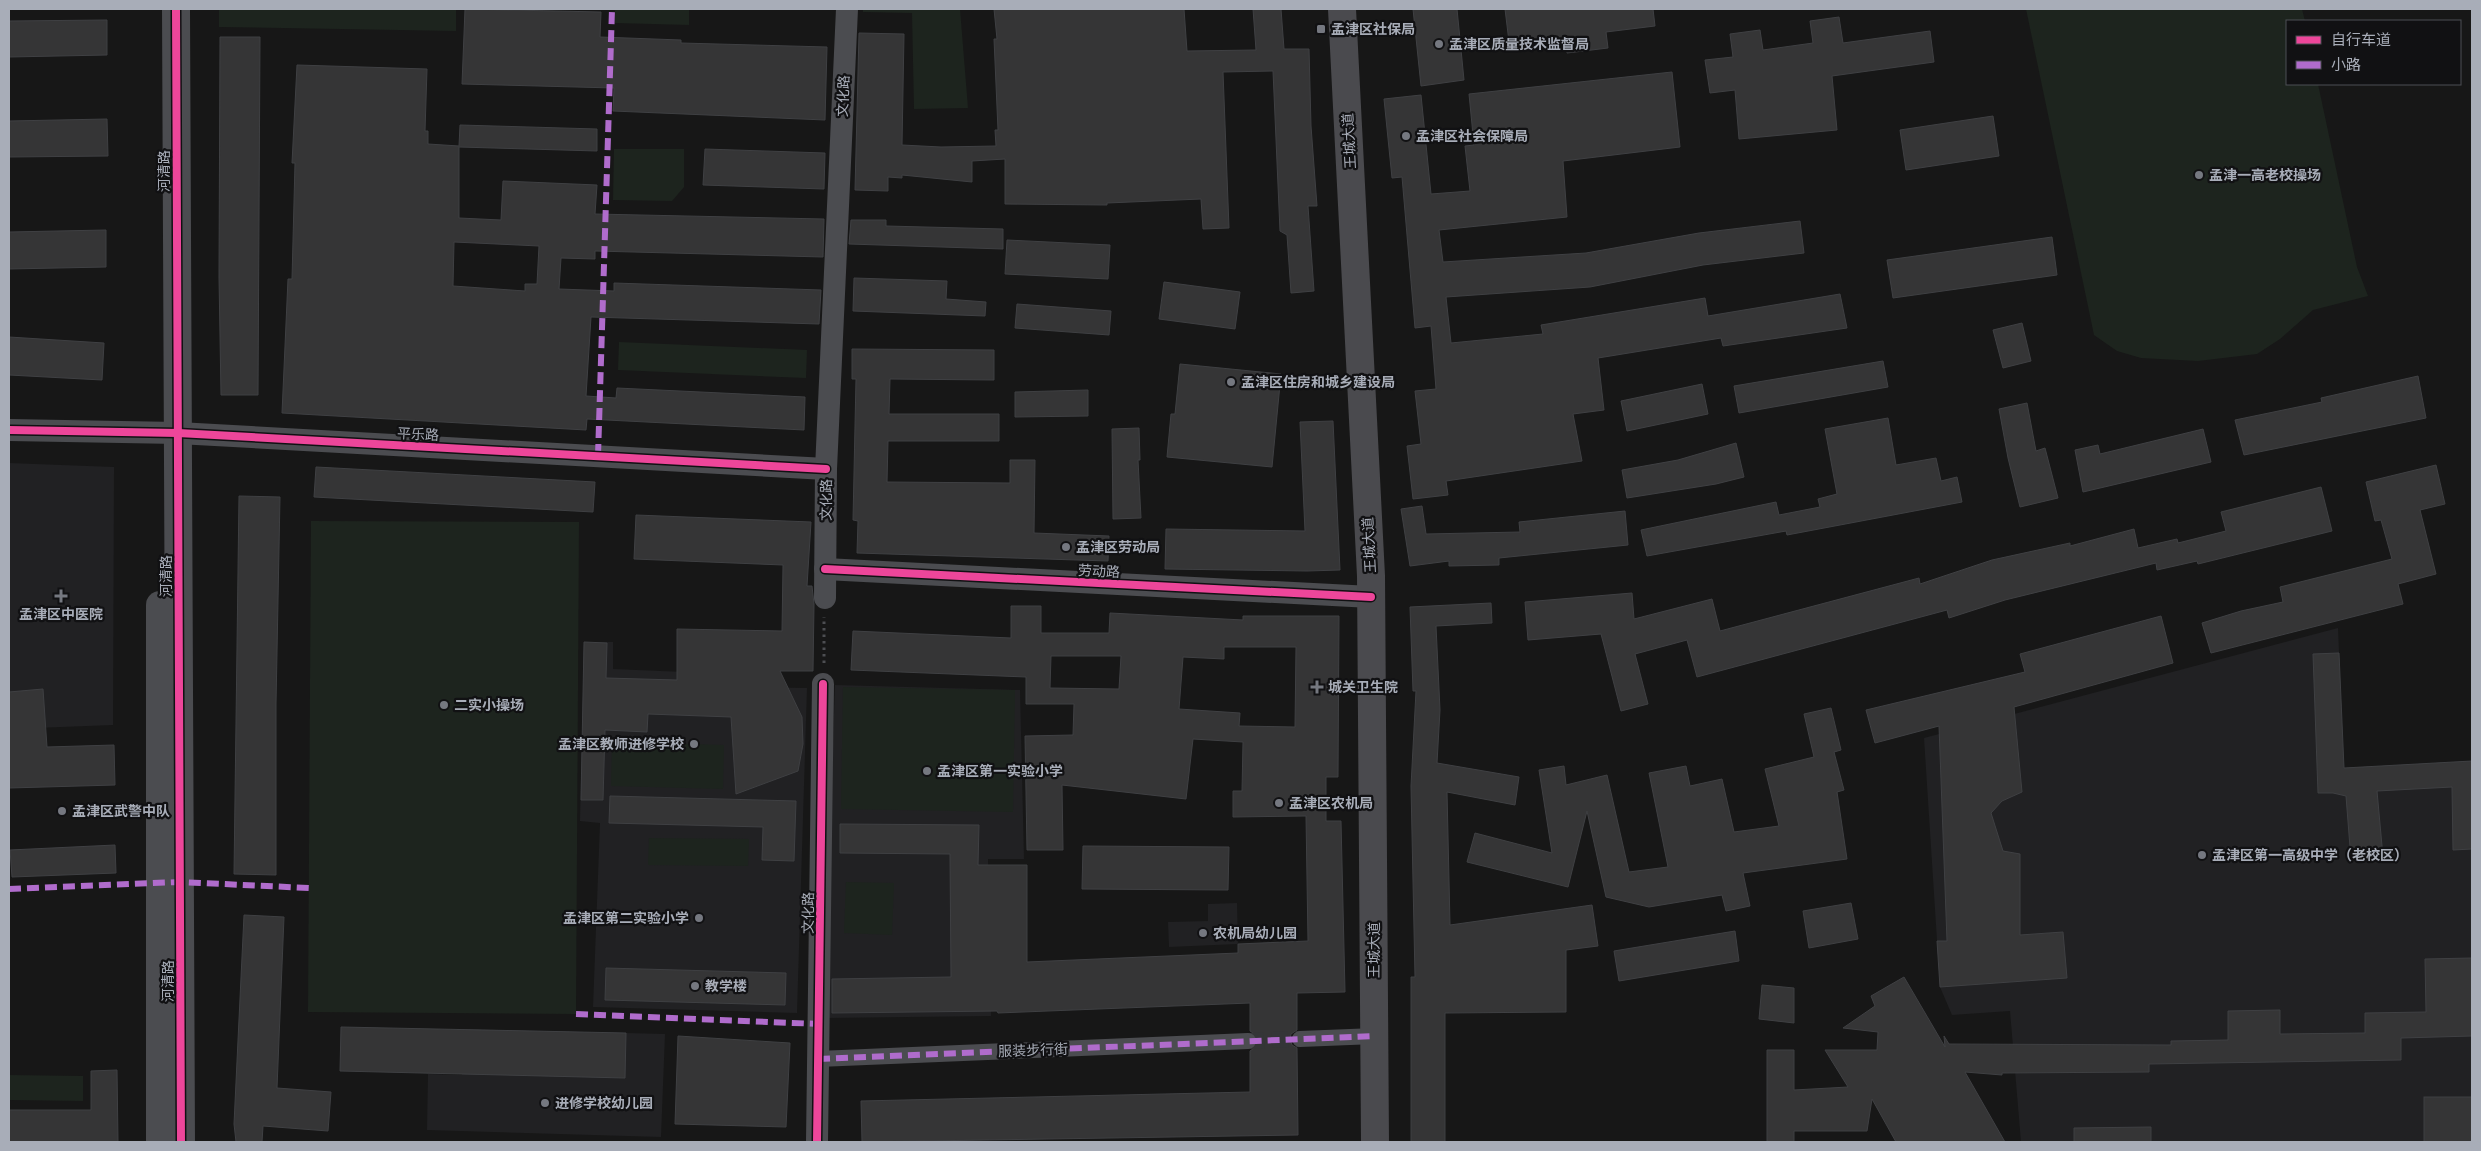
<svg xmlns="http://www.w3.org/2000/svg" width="2481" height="1151" font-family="Helvetica,'Noto Sans SC',sans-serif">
  <rect width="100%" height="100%" fill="#171717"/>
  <g fill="#212123">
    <polygon points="9,463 114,467 113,725 9,729"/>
    <polygon points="2338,628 2344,768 2472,761 2472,1142 2021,1142 2010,1011 1952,1015 1940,987 1924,738"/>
    <polygon points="584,642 613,642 613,669 756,675 755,687 807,688 797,1013 593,1007 600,823 580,821"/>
    <polygon points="835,685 1020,690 1024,859 988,859 991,1016 826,1018 825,979"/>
    <polygon points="1237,903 1238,944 1169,947 1168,922 1208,921 1208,904"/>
    <polygon points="463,1029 665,1034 661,1137 427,1130 428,1074 462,1075"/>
  </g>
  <g fill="#1d241e">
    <polygon points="219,9 456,9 456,31 219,27"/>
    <polygon points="615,9 689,9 689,25 615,23"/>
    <polygon points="863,9 960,9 968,108 914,109 912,13 863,12"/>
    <polygon points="2026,9 2302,9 2305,21 2287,21 2287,84 2318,84 2357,267 2368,296 2313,310 2280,339 2257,354 2198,361 2141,358 2117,351 2094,335"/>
    <polygon points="614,149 684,149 684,187 672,201 613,200"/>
    <polygon points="619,342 807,350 806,378 618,370"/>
    <polygon points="311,521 579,522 576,1014 308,1012"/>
    <polygon points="843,687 1015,690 1013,812 841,809"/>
    <polygon points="612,742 724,745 723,789 611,786"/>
    <polygon points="649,838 749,839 748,866 648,865"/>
    <polygon points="846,882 894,883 892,935 844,933"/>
    <polygon points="9,1075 83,1076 83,1101 9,1100"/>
  </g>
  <g fill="#353536" stroke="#3f4043" fill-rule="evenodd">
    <polygon points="465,9 601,12 600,37 681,40 681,43 827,47 825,120 613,111 614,88 462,84"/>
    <polygon points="994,9 1184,9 1187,51 1256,50 1253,9 1281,9 1284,49 1309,49 1311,126 1317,206 1308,206 1314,291 1291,293 1287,235 1280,231 1273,71 1223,72 1229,228 1203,229 1201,199 1107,203 1107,205 1005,204 1005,159 972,161 972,182 902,175 902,178 888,177 888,191 855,190 859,33 904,34 902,145 941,147 996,146 995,130 998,130 994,39 997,39"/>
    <polygon points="1413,9 1457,9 1464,80 1421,86"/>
    <polygon points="1505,9 1653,9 1655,26 1606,32 1608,48 1567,53 1566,43 1510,50"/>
    <polygon points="1839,17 1843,43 1930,31 1934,62 1832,76 1837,130 1739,139 1735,90 1710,93 1705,60 1733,57 1730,34 1760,30 1763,50 1813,43 1810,21"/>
    <polygon points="107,20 107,55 9,57 9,21"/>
    <polygon points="220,37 260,37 258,395 221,395 219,277"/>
    <path d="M297,65l130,4 -2,62h3v13l31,2 1,-21 137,4v22l-138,-4v71l42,2 2,-39 94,4 -2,29 229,5 -1,38 -228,-6v8l-34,-1 -2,31 55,2v-8l207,7 -2,34 -228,-7 -5,79 30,2 1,-10 188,9 -1,33 -217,-11 -1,11 -304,-17 6,-134h4l3,-116h-3zM454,242l85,4 -2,38h-12v7l-72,-5z"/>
    <polygon points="1672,72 1680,147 1563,161 1567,217 1439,230 1443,262 1586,253 1699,233 1800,221 1804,253 1703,265 1590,287 1446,297 1451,343 1543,334 1541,325 1705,298 1708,316 1840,294 1847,328 1723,346 1721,338 1598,358 1604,410 1573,414 1582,461 1446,481 1448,495 1413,499 1407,446 1421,444 1415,391 1436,389 1431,326 1415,328 1402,177 1392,178 1384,99 1421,95 1431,194 1470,191 1465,146 1474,145 1469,94"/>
    <polygon points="1993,116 1999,156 1906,170 1900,130"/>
    <polygon points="107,119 108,156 9,157 9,121"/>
    <polygon points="705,149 825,153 824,189 703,185"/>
    <polygon points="851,220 886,220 886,226 1003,229 1003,249 849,244"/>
    <polygon points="106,230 106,267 9,269 9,232"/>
    <polygon points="2052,237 2057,275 1893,298 1887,260"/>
    <polygon points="1007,240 1110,245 1108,279 1005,274"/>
    <polygon points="854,278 947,281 946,299 986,302 985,316 853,311"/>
    <polygon points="1164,282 1240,292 1235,329 1159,319"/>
    <polygon points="1017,304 1111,311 1109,335 1015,328"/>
    <polygon points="2022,323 2031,361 2003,368 1993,330"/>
    <polygon points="9,337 104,343 102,380 9,375"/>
    <polygon points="852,349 994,350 994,380 890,379 889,414 999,414 999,441 888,441 887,482 1010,483 1010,460 1035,460 1034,533 1109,536 1108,561 857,553 858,521 853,520 856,379 852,379"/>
    <polygon points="1883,361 1888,387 1739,413 1734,386"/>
    <polygon points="1180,364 1281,374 1272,467 1167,457 1171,414 1175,414"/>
    <polygon points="2418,376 2426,418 2244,455 2235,420 2322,402 2321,398"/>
    <polygon points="1702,384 1708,414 1627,431 1621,401"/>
    <polygon points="1088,390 1088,416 1015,417 1015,392"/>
    <polygon points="2027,403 2036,451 2045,448 2058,498 2020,507 2008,458 1999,409"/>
    <polygon points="1888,418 1896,465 1936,458 1941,481 1957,477 1962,502 1787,535 1786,531 1647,556 1641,530 1776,502 1779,515 1820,507 1818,499 1837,494 1825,429"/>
    <polygon points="1333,421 1340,570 1307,571 1165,569 1166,529 1305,531 1300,422"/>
    <polygon points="1139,428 1140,460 1138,460 1141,518 1113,519 1112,429"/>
    <polygon points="2203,429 2211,462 2083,492 2075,450 2098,445 2100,454"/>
    <polygon points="1736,443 1744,477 1716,484 1627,498 1622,470 1678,460"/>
    <polygon points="2436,465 2445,504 2420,510 2436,574 2398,584 2403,604 2211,653 2202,623 2241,611 2283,602 2280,587 2392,559 2381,520 2375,521 2366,482"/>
    <polygon points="316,467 595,482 593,512 314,497"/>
    <polygon points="2321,487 2332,531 2198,564 2197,561 2157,570 2156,563 2005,600 1949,618 1947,610 1697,677 1687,640 1635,654 1648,704 1621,711 1601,634 1528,640 1525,602 1632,593 1634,619 1712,599 1720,631 1919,578 1920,584 1992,560 2070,543 2070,546 2134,529 2138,548 2177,539 2178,543 2226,531 2221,512"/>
    <polygon points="239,496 280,497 276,704 276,875 234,874"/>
    <polygon points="1422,506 1426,534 1520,532 1519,522 1625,511 1628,545 1499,558 1499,565 1449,566 1449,561 1410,566 1401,509"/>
    <polygon points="636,515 811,522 807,586 812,586 814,604 813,671 780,671 802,717 803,744 798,771 736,794 731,717 648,714 647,732 605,730 603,800 581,800 584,642 607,643 606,678 677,680 677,629 782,631 783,565 634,559"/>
    <polygon points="1491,603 1492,623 1436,626 1440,710 1437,763 1519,777 1515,805 1447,792 1450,925 1592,905 1598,946 1566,950 1566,1012 1445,1013 1445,1142 1411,1142 1411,977 1415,977 1411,786 1416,691 1413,691 1410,607"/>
    <path d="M1011,606h30v27h68l1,-20 133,7v-4h96l-1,161h-12v44h15l4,171 -48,1v37l-6,4 -1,5 2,6 5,3 1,87 -436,7 -1,-41 389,-9v-41l7,-5 1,-6 -2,-5 -6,-4v-28l-252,10 -1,-2 -165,2v-34l119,-2 -1,-123 -110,-1v-29l139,1 -1,40h49v97l211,-9v-9l70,-3 -2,-125 -73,1v-26h9l1,-49 -50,-3 -7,60 -124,-14 1,65h-36l-2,-114 48,-1 1,-31h-48v-27l-175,-7 2,-39 158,7zM1224,647h72l-1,80 -56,-1 1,-13 -61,-4 4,-52 41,2zM1051,656h70l-2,33 -69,-1z"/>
    <polygon points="2161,616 2173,663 2014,707 2022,792 2002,801 1991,813 2003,851 2020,854 2020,935 2063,932 2067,978 1940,987 1937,941 1947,941 1939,726 1875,743 1866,710 2025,672 2020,654"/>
    <polygon points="2339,653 2344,768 2472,761 2472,849 2453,850 2452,787 2377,791 2383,857 2351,860 2346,796 2333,793 2318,793 2313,654"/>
    <polygon points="43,689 47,747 114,745 115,785 9,788 9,692"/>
    <polygon points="1831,708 1841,750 1834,752 1844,790 1837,792 1847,859 1743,873 1750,906 1726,911 1722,895 1649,907 1606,897 1587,811 1568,887 1467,862 1475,833 1552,853 1539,770 1564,766 1566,785 1607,775 1629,872 1668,867 1649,773 1686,766 1690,786 1722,779 1734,832 1779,826 1765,769 1814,757 1804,714"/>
    <polygon points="610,796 796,801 794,861 762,860 763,827 609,823"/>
    <polygon points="115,845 116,873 12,877 10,850"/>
    <polygon points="1083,846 1229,847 1228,890 1082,889"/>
    <polygon points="1851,903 1858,939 1809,948 1803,911"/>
    <polygon points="244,915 284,917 277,1088 331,1092 328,1131 263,1126 262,1142 236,1142 234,1124"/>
    <polygon points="1735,931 1739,961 1619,981 1614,951"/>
    <polygon points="2472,958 2472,1036 2401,1038 2401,1060 2149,1064 2149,1072 2002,1073 2002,1075 1965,1072 2005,1142 1896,1142 1872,1099 1867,1131 1794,1131 1794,1142 1767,1142 1767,1050 1794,1050 1794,1090 1848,1087 1825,1050 1877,1050 1878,1032 1843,1028 1875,1006 1871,996 1904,977 1945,1047 1944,1036 1949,1044 2171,1045 2171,1041 2228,1040 2228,1011 2280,1010 2280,1034 2365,1033 2365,1013 2426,1012 2425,959"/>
    <polygon points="606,968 786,973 785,1005 605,1000"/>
    <polygon points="1762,985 1794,988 1794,1023 1759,1019"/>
    <polygon points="341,1027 626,1033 625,1078 340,1071"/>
    <polygon points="678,1036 790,1043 786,1127 675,1124"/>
    <polygon points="117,1070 118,1142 9,1142 9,1110 91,1110 91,1071"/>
    <rect x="2424" y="1097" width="48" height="45"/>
    <polygon points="2151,1127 2151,1142 2074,1142 2074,1128"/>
  </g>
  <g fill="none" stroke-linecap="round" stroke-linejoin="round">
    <polyline stroke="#343537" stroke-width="16" stroke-dasharray="16 8" stroke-linecap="butt" points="1248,1041 1300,1039"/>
    <polyline stroke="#4d4e52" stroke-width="3" stroke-dasharray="2.5 4" stroke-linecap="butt" points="824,663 824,617"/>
    <g stroke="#4b4c50" stroke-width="16">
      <polyline points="1300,1039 1375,1036"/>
      <polyline points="818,1059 1248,1041"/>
    </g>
    <g stroke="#4b4c50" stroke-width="22">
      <polyline points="9,430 178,433 826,469"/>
      <polyline points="825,569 1371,597"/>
      <polyline points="825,598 826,469 847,9"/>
      <polyline points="817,1142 823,684"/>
    </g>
    <g stroke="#4b4c50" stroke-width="28">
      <polyline points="176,9 181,1142"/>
      <polyline points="160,605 160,1142"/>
    </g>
    <polyline stroke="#4a4a4e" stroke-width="28" points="1342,9 1371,576 1375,1142"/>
    <g stroke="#b06ccc" stroke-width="6" stroke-dasharray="12 6" stroke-linecap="butt">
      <polyline points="598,456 612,9"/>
      <polyline points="9,889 180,882 309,888"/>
      <polyline points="576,1014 819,1024"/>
      <polyline points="818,1059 1375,1036"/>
    </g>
    <g stroke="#111113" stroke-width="11">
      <g id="cycleway">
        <polyline points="176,9 181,1142"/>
        <polyline points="9,430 178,433 826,469"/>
        <polyline points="825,569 1371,597"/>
        <polyline points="817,1142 823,684"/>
      </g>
    </g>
    <use href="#cycleway" stroke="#ed469a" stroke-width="8"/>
  </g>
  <g fill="#757880" stroke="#111113" stroke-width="2">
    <rect x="1316" y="24" width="10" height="10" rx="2.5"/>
    <circle cx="1439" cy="44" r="5"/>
    <circle cx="1406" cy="136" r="5"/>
    <circle cx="2199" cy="175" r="5"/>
    <circle cx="1231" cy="382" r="5"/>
    <circle cx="1066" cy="547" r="5"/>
    <path d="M58.5 588.5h5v5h5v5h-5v5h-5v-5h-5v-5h5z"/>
    <path d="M1314.5 679.5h5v5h5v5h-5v5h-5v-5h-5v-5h5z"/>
    <circle cx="444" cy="705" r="5"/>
    <circle cx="694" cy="744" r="5"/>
    <circle cx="927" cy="771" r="5"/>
    <circle cx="1279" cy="803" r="5"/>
    <circle cx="62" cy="811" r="5"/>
    <circle cx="2202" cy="855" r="5"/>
    <circle cx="699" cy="918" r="5"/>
    <circle cx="1203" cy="933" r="5"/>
    <circle cx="695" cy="986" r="5"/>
    <circle cx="545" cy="1103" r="5"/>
  </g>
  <g text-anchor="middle" stroke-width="4.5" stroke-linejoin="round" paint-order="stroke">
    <g font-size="14" font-weight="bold" fill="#a8adb8" stroke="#111113" text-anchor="start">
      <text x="1331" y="34">孟津区社保局</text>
      <text x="1449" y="49">孟津区质量技术监督局</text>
      <text x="1416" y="141">孟津区社会保障局</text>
      <text x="2209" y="180">孟津一高老校操场</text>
      <text x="1241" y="387">孟津区住房和城乡建设局</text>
      <text x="1076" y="552">孟津区劳动局</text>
      <text x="61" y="619" text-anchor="middle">孟津区中医院</text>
      <text x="1328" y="692">城关卫生院</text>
      <text x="454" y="710">二实小操场</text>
      <text x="684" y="749" text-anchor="end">孟津区教师进修学校</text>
      <text x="937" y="776">孟津区第一实验小学</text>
      <text x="1289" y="808">孟津区农机局</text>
      <text x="72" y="816">孟津区武警中队</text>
      <text x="2212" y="860">孟津区第一高级中学（老校区）</text>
      <text x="689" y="923" text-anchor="end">孟津区第二实验小学</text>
      <text x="1213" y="938">农机局幼儿园</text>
      <text x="705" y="991">教学楼</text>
      <text x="555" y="1108">进修学校幼儿园</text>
    </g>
    <g font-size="14" fill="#a8adb8" stroke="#111113">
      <text transform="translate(843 96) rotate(-87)" y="5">文化路</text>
      <text transform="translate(1349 141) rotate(-93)" y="5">王城大道</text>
      <text transform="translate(164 171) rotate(-90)" y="5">河清路</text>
      <text transform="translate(418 434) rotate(3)" y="5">平乐路</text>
      <text transform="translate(826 500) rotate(-89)" y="5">文化路</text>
      <text transform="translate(1369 545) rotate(-93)" y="5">王城大道</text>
      <text transform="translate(1099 571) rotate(3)" y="5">劳动路</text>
      <text transform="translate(166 576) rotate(-90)" y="5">河清路</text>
      <text transform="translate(808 913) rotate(-89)" y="5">文化路</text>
      <text transform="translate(1374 950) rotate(-90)" y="5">王城大道</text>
      <text transform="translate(168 981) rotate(-90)" y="5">河清路</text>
      <text transform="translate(1033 1050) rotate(-2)" y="5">服装步行街</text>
    </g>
  </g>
  <rect width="2481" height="1151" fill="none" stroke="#a8adb8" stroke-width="20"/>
  <rect x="2286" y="20" width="175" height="65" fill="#111113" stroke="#4d4f55"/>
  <rect x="2296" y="36" width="25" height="8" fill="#ed469a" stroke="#4d4f55"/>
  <text x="2331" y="45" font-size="15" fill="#a8adb8">自行车道</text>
  <rect x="2296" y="61" width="25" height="8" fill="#b06ccc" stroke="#4d4f55"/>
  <text x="2331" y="70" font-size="15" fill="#a8adb8">小路</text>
</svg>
